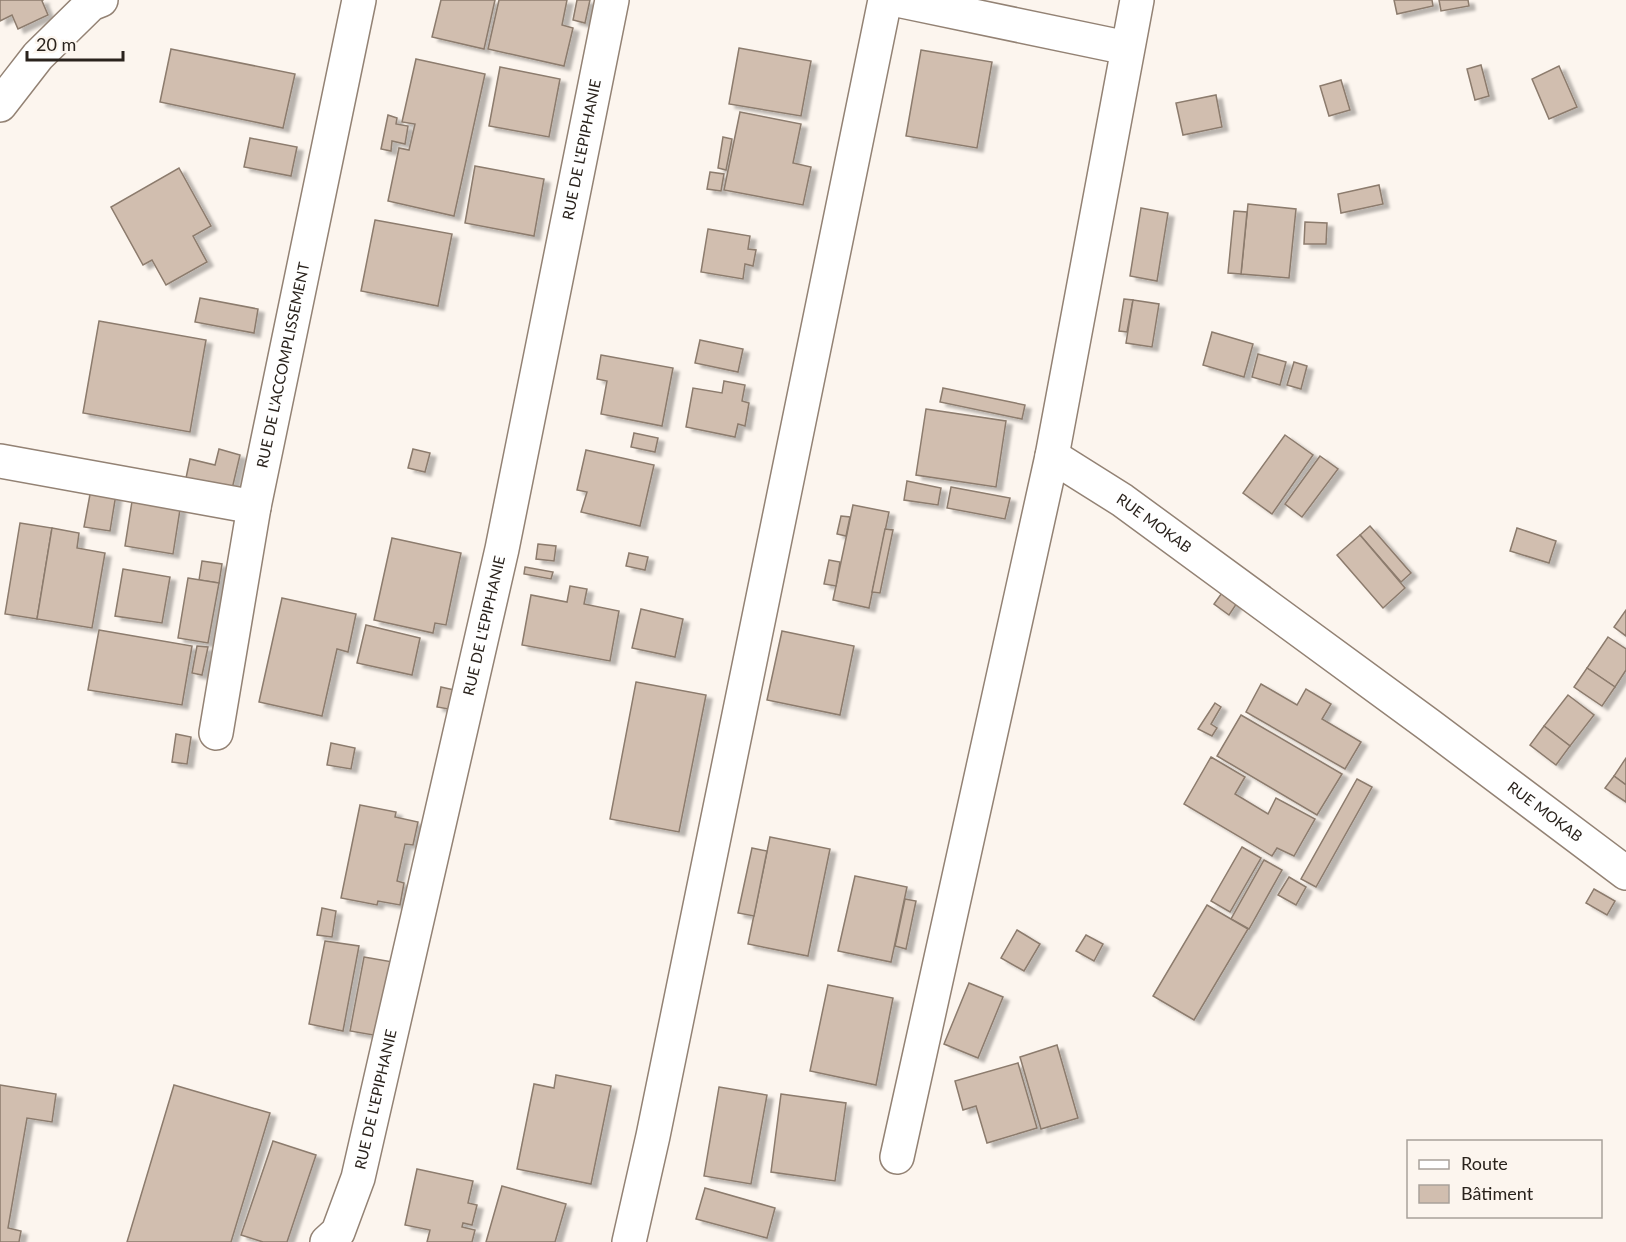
<svg xmlns="http://www.w3.org/2000/svg" width="1626" height="1242" font-family="Lato,sans-serif">
  <defs>
    <filter id="shadow"><feDropShadow dx="6" dy="4" stdDeviation="1.5" flood-color="#0004"/></filter>
  </defs>
  <rect width="100%" height="100%" fill="#fcf5ee"/>
  <g fill="#d1beaf" stroke="#8c7b6d" stroke-width="1.5" filter="url(#shadow)">
    <polygon points="0,0 43,0 42,1 48,15 18,29 12,15 0,21"/>
    <polygon points="441,0 495,0 484,49 432,37"/>
    <polygon points="499,0 567,0 562,25 573,28 564,66 488,49"/>
    <polygon points="577,0 590,0 585,23 573,20"/>
    <polygon points="1394,0 1432,0 1433,6 1397,14"/>
    <polygon points="1439,0 1468,0 1469,6 1441,11"/>
    <polygon points="739,48 811,61 801,116 729,104"/>
    <polygon points="171,49 295,74 283,128 160,102"/>
    <polygon points="921,50 992,62 977,148 906,136"/>
    <polygon points="416,59 485,74 454,216 388,201 399,148 409,150 415,124 402,122"/>
    <polygon points="1481,65 1489,96 1475,100 1467,69"/>
    <polygon points="1559,66 1577,107 1549,119 1532,79"/>
    <polygon points="500,67 560,79 549,137 489,126"/>
    <polygon points="1341,80 1350,110 1329,116 1320,86"/>
    <polygon points="1216,95 1222,127 1183,135 1176,103"/>
    <polygon points="740,112 801,124 793,163 811,167 803,205 724,190"/>
    <polygon points="388,115 397,118 396,124 408,126 405,144 392,141 391,151 381,149"/>
    <polygon points="723,137 732,139 726,170 718,168"/>
    <polygon points="250,138 297,147 291,176 244,167"/>
    <polygon points="475,166 544,179 534,236 465,223"/>
    <polygon points="179,168 211,226 193,236 207,262 166,285 152,260 143,265 111,207"/>
    <polygon points="710,172 724,174 721,191 707,189"/>
    <polygon points="1379,185 1383,204 1341,213 1338,194"/>
    <polygon points="1248,204 1296,209 1289,278 1241,274"/>
    <polygon points="1141,208 1168,213 1157,281 1130,276"/>
    <polygon points="1234,211 1247,212 1241,274 1228,273"/>
    <polygon points="375,220 452,234 438,306 361,291"/>
    <polygon points="1305,222 1327,223 1326,244 1304,244"/>
    <polygon points="708,229 750,236 748,249 756,250 753,266 745,264 743,279 701,272"/>
    <polygon points="200,298 258,309 254,333 195,322"/>
    <polygon points="1124,299 1133,300 1127,332 1119,331"/>
    <polygon points="1133,300 1159,304 1152,347 1126,343"/>
    <polygon points="99,321 206,340 190,432 83,413"/>
    <polygon points="1212,332 1253,344 1244,377 1203,365"/>
    <polygon points="700,340 743,349 738,372 695,363"/>
    <polygon points="1258,354 1286,362 1280,385 1252,377"/>
    <polygon points="601,355 673,368 662,426 601,414 607,381 597,379"/>
    <polygon points="1294,362 1307,366 1301,389 1287,385"/>
    <polygon points="724,381 745,385 742,401 749,403 745,426 738,424 735,437 686,427 693,388 722,393"/>
    <polygon points="943,388 1025,405 1022,419 940,402"/>
    <polygon points="926,409 1006,421 996,487 916,475"/>
    <polygon points="634,433 658,438 655,452 631,447"/>
    <polygon points="1285,435 1313,455 1272,514 1243,493"/>
    <polygon points="219,449 240,455 232,489 186,478 190,459 215,465"/>
    <polygon points="413,449 430,453 425,472 408,468"/>
    <polygon points="586,450 654,465 640,526 581,512 587,492 577,490"/>
    <polygon points="1320,456 1338,469 1302,517 1285,504"/>
    <polygon points="907,481 941,488 938,505 904,500"/>
    <polygon points="951,487 1010,498 1005,519 947,508"/>
    <polygon points="91,489 116,494 110,531 84,527"/>
    <polygon points="133,495 181,503 173,554 125,546"/>
    <polygon points="853,505 889,512 869,608 833,600"/>
    <polygon points="841,516 850,517 846,536 837,534"/>
    <polygon points="20,523 52,528 37,619 5,614"/>
    <polygon points="1370,526 1411,573 1401,582 1360,535"/>
    <polygon points="52,528 79,533 77,548 105,553 92,628 37,619"/>
    <polygon points="1517,528 1556,541 1549,563 1510,551"/>
    <polygon points="885,529 893,530 880,593 872,592"/>
    <polygon points="1360,535 1405,588 1383,608 1337,555"/>
    <polygon points="392,538 461,553 446,625 435,623 433,633 374,620"/>
    <polygon points="538,544 556,546 554,561 536,559"/>
    <polygon points="629,553 648,557 645,570 626,566"/>
    <polygon points="829,560 840,562 836,586 824,584"/>
    <polygon points="202,561 222,564 219,583 199,580"/>
    <polygon points="525,567 553,572 551,579 524,574"/>
    <polygon points="123,569 170,577 162,623 115,616"/>
    <polygon points="188,578 219,583 208,643 178,638"/>
    <polygon points="570,586 587,589 584,604 619,611 610,661 522,645 531,595 567,602"/>
    <polygon points="1224,590 1239,600 1229,615 1214,604"/>
    <polygon points="282,598 356,614 348,652 337,649 322,716 259,702"/>
    <polygon points="641,609 683,619 675,657 632,648"/>
    <polygon points="1626,610 1626,636 1614,627"/>
    <polygon points="366,625 420,638 412,675 357,663"/>
    <polygon points="99,630 192,646 182,705 88,690"/>
    <polygon points="782,631 854,646 840,715 767,700"/>
    <polygon points="1608,637 1626,649 1626,670 1615,687 1587,668"/>
    <polygon points="197,646 208,647 202,675 192,673"/>
    <polygon points="1587,668 1615,687 1602,706 1574,687"/>
    <polygon points="636,682 706,695 679,832 610,819"/>
    <polygon points="1261,684 1297,705 1306,689 1331,704 1322,719 1361,742 1345,769 1246,712"/>
    <polygon points="441,687 459,691 454,710 437,707"/>
    <polygon points="1568,695 1594,715 1570,746 1544,726"/>
    <polygon points="1215,703 1221,707 1211,724 1217,728 1212,736 1198,729"/>
    <polygon points="1241,715 1342,774 1317,815 1217,756"/>
    <polygon points="1544,726 1570,746 1556,765 1530,745"/>
    <polygon points="176,734 191,737 187,764 172,762"/>
    <polygon points="331,743 355,748 351,769 327,765"/>
    <polygon points="1211,757 1245,777 1235,794 1268,814 1276,798 1315,819 1294,856 1277,848 1272,856 1184,804"/>
    <polygon points="1626,758 1626,785 1614,776"/>
    <polygon points="1614,776 1626,785 1626,802 1605,788"/>
    <polygon points="1357,779 1372,787 1316,887 1301,879"/>
    <polygon points="360,805 396,812 395,817 418,822 413,845 405,844 397,881 404,883 400,905 378,901 377,905 341,898"/>
    <polygon points="770,837 830,849 808,956 748,944"/>
    <polygon points="1242,847 1261,858 1230,912 1211,901"/>
    <polygon points="752,848 767,851 754,916 738,913"/>
    <polygon points="1264,860 1282,870 1249,929 1231,919"/>
    <polygon points="855,876 907,887 891,962 838,951"/>
    <polygon points="1289,877 1306,887 1296,905 1278,895"/>
    <polygon points="1594,889 1615,901 1607,915 1586,903"/>
    <polygon points="905,899 916,901 906,949 895,946"/>
    <polygon points="1207,905 1248,929 1194,1020 1153,996"/>
    <polygon points="322,908 336,911 332,937 317,935"/>
    <polygon points="1017,930 1040,944 1024,971 1001,958"/>
    <polygon points="1086,935 1103,944 1094,961 1076,951"/>
    <polygon points="325,941 359,946 343,1031 309,1024"/>
    <polygon points="364,957 393,962 379,1036 350,1031"/>
    <polygon points="969,983 1003,997 978,1058 944,1044"/>
    <polygon points="828,985 893,998 876,1085 810,1071"/>
    <polygon points="1057,1045 1078,1118 1041,1129 1020,1057"/>
    <polygon points="1018,1063 1037,1128 987,1143 976,1106 963,1110 955,1081"/>
    <polygon points="556,1075 611,1086 591,1184 517,1169 534,1084 554,1088"/>
    <polygon points="0,1085 56,1094 52,1122 27,1118 8,1228 21,1231 19,1242 0,1242"/>
    <polygon points="174,1085 270,1113 231,1242 127,1242"/>
    <polygon points="719,1087 767,1095 751,1184 704,1176"/>
    <polygon points="781,1094 846,1103 835,1181 771,1172"/>
    <polygon points="273,1141 316,1155 287,1242 263,1242 241,1235"/>
    <polygon points="417,1169 473,1181 468,1203 477,1205 472,1225 463,1223 462,1227 475,1230 472,1242 427,1242 430,1230 405,1225"/>
    <polygon points="502,1186 566,1204 555,1242 486,1242"/>
    <polygon points="705,1188 775,1208 767,1238 696,1219"/>
  </g>
  <g fill="none" stroke-linecap="round" stroke-linejoin="round">
    <g stroke="#938274" stroke-width="36">
      <g id="minor">
        <polyline points="897,0 1127,48"/>
        <path id="s1" d="M1137,0l-85,456 70,44 307,225 197,148"/>
        <polyline points="0,105 38,56 91,4 101,0"/>
        <polyline points="0,461 254,507"/>
        <path id="s2" d="M216,733l38,-226 105,-507"/>
        <polyline points="897,1157 1052,456"/>
        <path id="s3" d="M327,1242l11,-10 20,-54 144,-629 110,-549"/>
        <polyline points="629,1242 653,1136 885,0"/>
      </g>
    </g>
    <use href="#minor" stroke="#fff" stroke-width="33"/>
  </g>
  <g text-anchor="middle" stroke-width="4.5" stroke-linejoin="round" paint-order="stroke">
    <g font-size="15" fill="#2a231d" stroke="#fcf5ee">
      <text dy="5" stroke="none"><textPath href="#s3" startOffset="1125">RUE DE L'EPIPHANIE</textPath></text>
      <text dy="5" stroke="none"><textPath href="#s2" startOffset="374">RUE DE L'ACCOMPLISSEMENT</textPath></text>
      <text dy="5" stroke="none"><textPath href="#s1" startOffset="586">RUE MOKAB</textPath></text>
      <text dy="5" stroke="none"><textPath href="#s3" startOffset="639">RUE DE L'EPIPHANIE</textPath></text>
      <text dy="5" stroke="none"><textPath href="#s1" startOffset="1072">RUE MOKAB</textPath></text>
      <text dy="5" stroke="none"><textPath href="#s3" startOffset="153">RUE DE L'EPIPHANIE</textPath></text>
    </g>
  </g>
  <rect x="1407" y="1140" width="195" height="78" fill="#fcf5ee" stroke="#a8a19a" stroke-width="1.5"/>
  <rect x="1419" y="1160" width="30" height="9" fill="#ffffff" stroke="#a8a19a" stroke-width="1.5"/>
  <text x="1461" y="1170" font-size="18" fill="#2a231d">Route</text>
  <rect x="1419" y="1185" width="30" height="18" fill="#d1beaf" stroke="#a8a19a" stroke-width="1.5"/>
  <text x="1461" y="1200" font-size="18" fill="#2a231d">Bâtiment</text>
  <path d="M27 51v9h96v-9" fill="none" stroke="#2a231d" stroke-width="3"/>
  <text x="36" y="51" font-size="18" fill="#2a231d" stroke="#fcf5ee" stroke-width="4.5" paint-order="stroke">20 m</text>
</svg>
